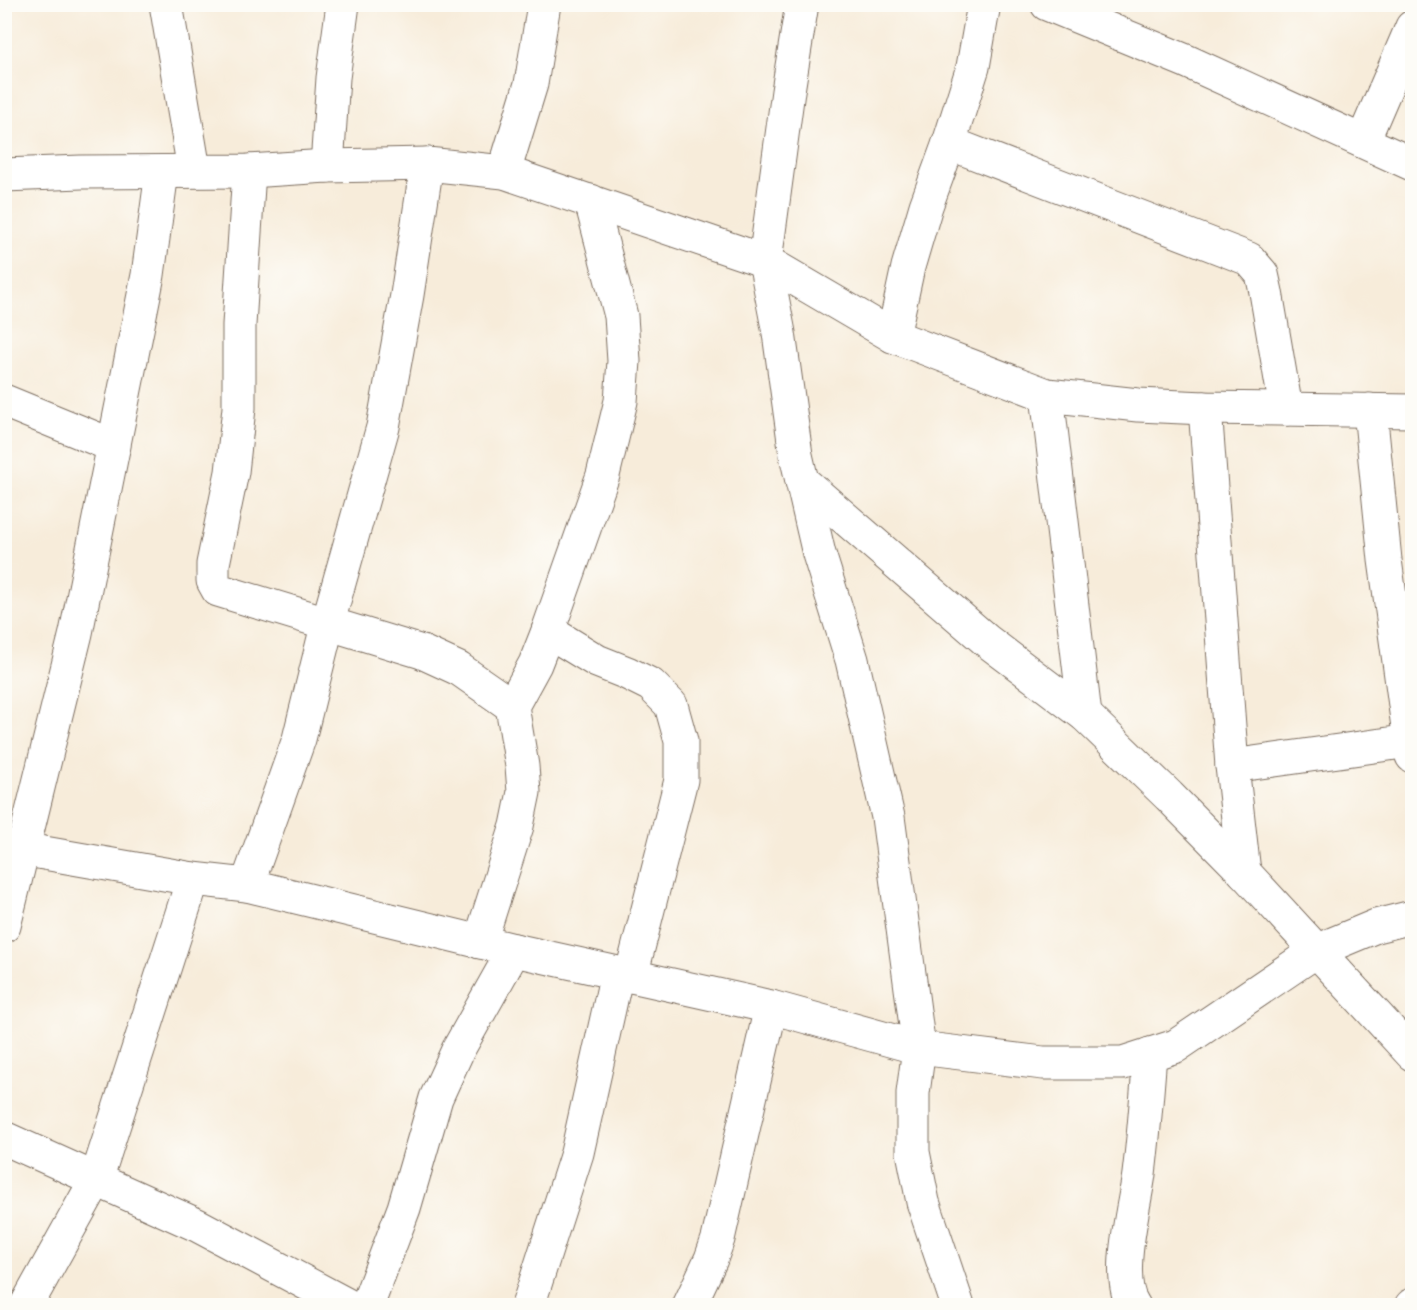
<svg xmlns="http://www.w3.org/2000/svg" width="1417" height="1310" font-family="'Libre Bodoni',serif">
  <rect width="100%" height="100%" fill="#fdfcf7"/>
  <filter id="ink" filterUnits="userSpaceOnUse"><feTurbulence type="fractalNoise" baseFrequency=".0167" numOctaves="2"/><feDisplacementMap in="SourceGraphic" scale="12" xChannelSelector="R" yChannelSelector="G"/><feConvolveMatrix kernelMatrix="1 2 1 2 8 2 1 2 1" color-interpolation-filters="sRGB"/></filter>
  <filter id="wash" filterUnits="userSpaceOnUse"><feTurbulence type="fractalNoise" baseFrequency=".008" numOctaves="4" result="noise"/><feDisplacementMap in="SourceGraphic" scale="24" xChannelSelector="R" yChannelSelector="G"/><feGaussianBlur stdDeviation="1.35" result="paint"/><feColorMatrix in="noise" values="0 0 0 0 0 0 0 0 0 0 0 0 0 0 0 0 0 1.4 0 .05"/><feComposite in="paint" operator="in"/></filter>
  <g filter="url(#wash)">
    <rect width="100%" height="100%" fill="#f7ecda"/>
  </g>
  <g filter="url(#ink)">
    <g fill="none" stroke-linecap="round" stroke-linejoin="round">
      <g stroke="#7d6e60" stroke-width="35">
        <g id="minor">
          <polyline points="166,4 194,170"/>
          <polyline points="802,4 788,91 765,261 779,333 796,455 819,554 852,660 888,817 919,1048 913,1093 913,1152 923,1202 958,1306"/>
          <polyline points="1047,4 1186,61 1412,164"/>
          <polyline points="1363,141 1412,27"/>
          <polyline points="949,143 1249,259 1262,274 1266,292 1286,409"/>
          <polyline points="327,166 333,78 343,4"/>
          <polyline points="249,171 239,325 239,408 232,472 213,564 213,581 218,590 422,652 459,669 512,706"/>
          <polyline points="504,172 531,84 544,4"/>
          <polyline points="4,175 81,172 249,171 327,166 427,164 504,172 765,261 893,336 1047,395 1138,405 1205,408 1412,411"/>
          <polyline points="893,336 908,267 926,206 949,143 973,67 984,4"/>
          <polyline points="1047,395 1085,715"/>
          <polyline points="4,401 114,446"/>
          <polyline points="1205,408 1232,766 1244,872"/>
          <polyline points="1370,410 1385,560 1412,756"/>
          <polyline points="802,481 987,641 1085,715 1169,796 1244,872 1412,1054"/>
          <polyline points="548,631 597,661 627,673 651,685 671,705 681,741 681,780 631,976"/>
          <polyline points="1232,766 1410,741"/>
          <polyline points="4,846 193,879 247,885 514,950 771,1007 919,1048 1043,1063 1123,1063 1176,1046 1316,951 1376,926 1412,917"/>
          <polyline points="247,885 299,739 328,622 383,427 407,295 427,164"/>
          <polyline points="4,926 76,633 148,275 162,172"/>
          <polyline points="480,942 517,826 524,792 522,766 512,706 535,664 548,631 603,475 621,401 624,361 621,316 591,201"/>
          <polyline points="4,1138 197,1225 349,1306"/>
          <polyline points="26,1306 96,1180 193,879"/>
          <polyline points="367,1306 404,1208 436,1098 458,1050 514,950"/>
          <polyline points="528,1306 577,1153 617,973"/>
          <polyline points="689,1306 711,1259 718,1239 771,1007"/>
          <path d="M1134,1306c-20,-27 1,-101 5,-132 5,-40 8,-80 11,-120"/>
          <polyline points="1411,1306 1412,1305"/>
        </g>
      </g>
      <use href="#minor" stroke="#fff" stroke-width="33"/>
    </g>
  </g>
  <rect width="1417" height="1310" fill="none" stroke="#fdfcf7" stroke-width="24"/>
</svg>
